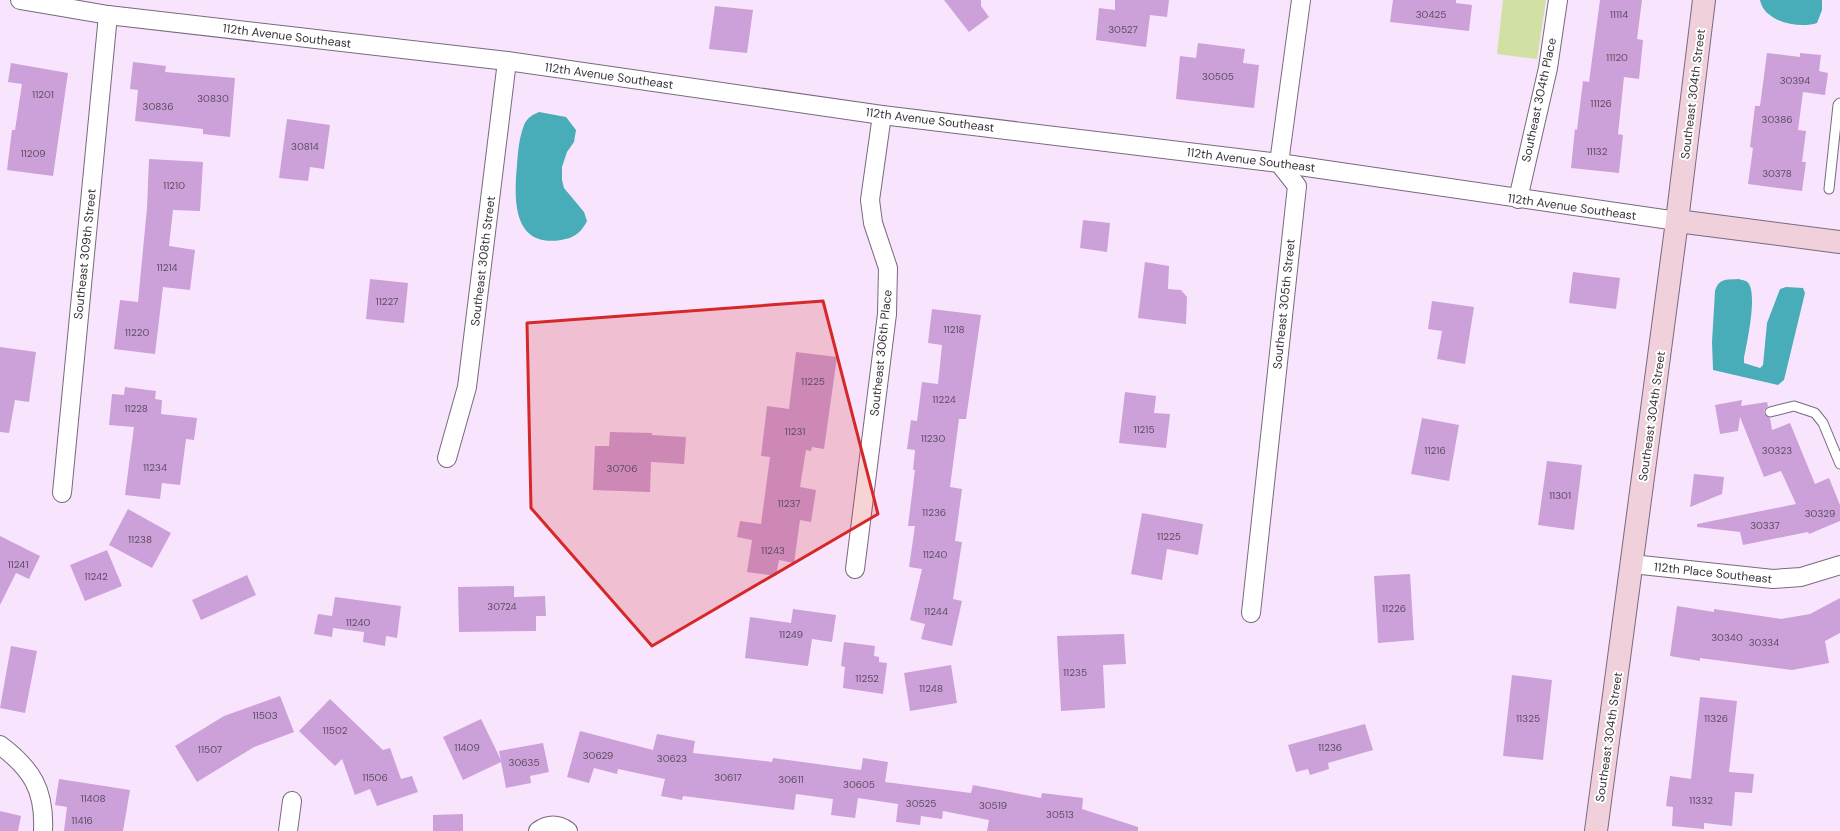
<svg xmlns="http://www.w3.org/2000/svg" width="1840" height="831" font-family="'DM Sans',sans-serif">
  <rect width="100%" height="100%" fill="#f8e5fd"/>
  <polygon fill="#d0e1a3" points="1503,0 1546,0 1537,59 1497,54"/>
  <g fill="#49adb9">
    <path d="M1760,0h62v10l-5,13c-18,6 -53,-1 -57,-23z"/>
    <path d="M539,112l27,5 10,13 -2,12 -7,10 -5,15v13l2,8 20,24 3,9c-6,12 -13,17 -26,19 -49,8 -47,-42 -44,-75 1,-13 2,-27 7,-40 3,-7 8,-10 15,-13z"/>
    <path d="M1738,279c4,1 9,1 11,5 8,13 -2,59 -5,74v5l16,5 3,-3 4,-42 13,-34 6,-2 17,1 2,5 -21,87 -6,5 -65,-15 -1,-28 3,-51c4,-13 11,-11 23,-12z"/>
  </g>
  <g fill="#cca0d9">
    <polygon points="944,0 981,0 981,6 989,17 969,32"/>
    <polygon points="1115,0 1169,0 1167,17 1150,15 1146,47 1096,40 1099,8 1115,10"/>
    <polygon points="1393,0 1456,0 1456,3 1472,5 1469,31 1390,22"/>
    <polygon points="1600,0 1642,0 1637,39 1643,40 1639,79 1624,77 1618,134 1623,135 1619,173 1571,168 1575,129 1577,130 1583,81 1589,82"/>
    <polygon points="715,6 753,10 747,53 709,49"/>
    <polygon points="1198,43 1245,49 1243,63 1259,65 1254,108 1176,99 1180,56 1196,58"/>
    <polygon points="1767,53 1800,57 1800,53 1821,55 1819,71 1828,73 1825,95 1803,92 1798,130 1806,131 1802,162 1806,162 1802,191 1748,184 1753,148 1750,147 1755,106 1760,106"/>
    <polygon points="133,62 166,66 165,72 235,78 230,137 203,134 203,129 135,121 138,90 130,89"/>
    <polygon points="11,63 68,73 53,176 7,170 12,130 15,130 22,84 8,82"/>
    <polygon points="287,119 330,125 324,169 310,167 308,181 279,178"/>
    <polygon points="149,159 203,162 200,211 173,210 169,246 195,250 190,290 163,287 155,354 114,349 120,300 138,302 147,208"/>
    <polygon points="1083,220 1110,223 1107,252 1080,248"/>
    <polygon points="1145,262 1169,266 1168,289 1181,290 1187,297 1186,324 1138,318"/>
    <polygon points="1573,272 1620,278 1616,309 1569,303"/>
    <polygon points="370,279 408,283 404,323 366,319"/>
    <polygon points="1432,301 1474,307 1465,364 1437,359 1442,331 1428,329"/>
    <polygon points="932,309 981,315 966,419 959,419 950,487 962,489 955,541 962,542 953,599 962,601 952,646 921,639 925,624 910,620 922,569 909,567 915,526 908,526 915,470 913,470 915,450 907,449 911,420 917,421 922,382 938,384 942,345 928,343"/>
    <polygon points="0,347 36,352 29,402 15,400 9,433 0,432"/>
    <polygon points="796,352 837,357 824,449 812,447 811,451 806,450 800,487 816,490 811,522 800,520 794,563 779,560 776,576 747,572 752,540 737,537 740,521 761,524 770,457 761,456 767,406 789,409"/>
    <polygon points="125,387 156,391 155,399 162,400 161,414 197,418 194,440 186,439 180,485 162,483 160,499 125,495 134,427 109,425 112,394 124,395"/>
    <polygon points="1125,392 1156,396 1154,413 1170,414 1166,448 1119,443"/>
    <polygon points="1742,400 1741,406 1767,402 1768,406 1764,410 1764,413 1766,416 1770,418 1772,430 1790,423 1815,484 1829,478 1840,505 1840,521 1809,534 1808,532 1743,545 1740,532 1697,527 1697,524 1796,504 1781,471 1764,477 1740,417 1738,431 1720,434 1715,405"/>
    <polygon points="1422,418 1459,425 1449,481 1411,474"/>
    <polygon points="610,432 652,433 652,435 686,437 684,464 651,462 650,492 593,490 595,446 609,446"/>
    <polygon points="1547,461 1582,465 1574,530 1538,525"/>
    <polygon points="1694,474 1724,477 1722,494 1690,507"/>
    <polygon points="128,509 171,533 152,568 109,545"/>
    <polygon points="1142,513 1203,524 1198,555 1167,549 1162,580 1131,574"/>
    <polygon points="0,536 40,556 29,579 16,573 0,605"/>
    <polygon points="107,550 122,586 85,601 70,565"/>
    <polygon points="1410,574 1414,640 1378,643 1374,576"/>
    <polygon points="247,575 256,595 201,620 192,600"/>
    <polygon points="514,586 514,597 545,596 546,616 536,616 536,631 459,632 458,587"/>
    <polygon points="335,597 401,606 397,638 386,636 385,646 363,642 364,632 333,628 332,637 314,634 318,614 332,616"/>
    <polygon points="1840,598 1840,633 1825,641 1829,663 1792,670 1700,658 1700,661 1670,656 1677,606 1714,612 1714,609 1781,619 1810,614"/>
    <polygon points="793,609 836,615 832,642 812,639 808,666 745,658 750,617 791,623"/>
    <polygon points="1124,634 1126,664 1103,665 1105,708 1061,711 1057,636"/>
    <polygon points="844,642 875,646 874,656 879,657 879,662 887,663 883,694 843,688 845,667 841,666"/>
    <polygon points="11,646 37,651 25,713 0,708"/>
    <polygon points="951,665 957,703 910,711 904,673"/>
    <polygon points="1512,675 1552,680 1543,760 1503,756"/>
    <polygon points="280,696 294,732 254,747 197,782 175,746 224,716"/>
    <polygon points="1700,697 1737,701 1729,772 1754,774 1752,793 1735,792 1732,826 1704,823 1704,829 1672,826 1673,807 1666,806 1670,776 1691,779"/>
    <polygon points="330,699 383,750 390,748 401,779 412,776 418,792 377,806 370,789 355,795 342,759 335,766 299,731"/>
    <polygon points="481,719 501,760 499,751 543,743 549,772 530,776 531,783 506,788 501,762 463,780 443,737"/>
    <polygon points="1365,724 1373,750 1328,763 1329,769 1310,775 1308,769 1296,772 1288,745"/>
    <polygon points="580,731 653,750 657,734 695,741 693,753 772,762 773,758 861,770 863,758 888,762 885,782 971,793 973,785 1041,798 1042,793 1083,798 1082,809 1138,827 1138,831 987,831 989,820 943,811 942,819 921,816 920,825 896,822 898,804 858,798 855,818 831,815 833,799 796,794 794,810 683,796 682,800 661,796 665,779 618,769 617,774 594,768 589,783 567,777"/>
    <polygon points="59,779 130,790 123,831 64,831 67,807 55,805"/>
    <polygon points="0,811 21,816 18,831 0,831"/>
    <polygon points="463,814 463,831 433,831 433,815"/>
  </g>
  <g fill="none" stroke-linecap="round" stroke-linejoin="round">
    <g stroke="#79697e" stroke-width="11">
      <g id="lane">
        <polyline points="1829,189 1838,105 1840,103"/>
        <polyline points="1770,412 1794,406 1815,413 1823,423 1840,464"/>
      </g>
    </g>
    <g stroke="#79697e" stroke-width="20">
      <g id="street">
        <polyline points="20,0 108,15 507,61 882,115 1279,163 1677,221"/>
        <polyline points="1518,199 1548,68 1558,0"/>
        <polyline points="447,458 467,387 507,61"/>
        <polyline points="62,493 108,15"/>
        <polyline points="1632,564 1773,579 1801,577 1840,565"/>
        <polyline points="855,569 887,314 888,268 873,223 870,200 882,115"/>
        <polyline points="1251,613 1297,186 1279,163 1301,0"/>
        <path d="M0,745c32,24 45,45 43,86"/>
        <polyline points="288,831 292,801"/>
        <path d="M538,831c10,-7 20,-7 30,0"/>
      </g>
    </g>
    <g stroke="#79697e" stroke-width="24">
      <g id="secondary">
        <polyline points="1677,221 1840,242"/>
        <polyline points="1596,831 1677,221 1704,0"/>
      </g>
    </g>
    <use href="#lane" stroke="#fff" stroke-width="9"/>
    <use href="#street" stroke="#fff" stroke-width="18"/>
    <use href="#secondary" stroke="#efd0db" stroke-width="22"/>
  </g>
  <path fill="#d62828" fill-opacity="0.2" stroke="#d62828" stroke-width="3" stroke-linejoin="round" d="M823,301l55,213 -226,132 -121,-138 -4,-185z"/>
  <g text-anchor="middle" stroke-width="4" stroke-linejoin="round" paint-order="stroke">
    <g font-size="10" fill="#5e4e62">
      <text x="1431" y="18">30425</text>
      <text x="1619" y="18">11114</text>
      <text x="1123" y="33">30527</text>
      <text x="1617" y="61">11120</text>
      <text x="1218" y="80">30505</text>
      <text x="1795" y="84">30394</text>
      <text x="43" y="98">11201</text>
      <text x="213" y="102">30830</text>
      <text x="1601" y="107">11126</text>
      <text x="158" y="110">30836</text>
      <text x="1777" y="123">30386</text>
      <text x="305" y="150">30814</text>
      <text x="1597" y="155">11132</text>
      <text x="33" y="157">11209</text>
      <text x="1777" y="177">30378</text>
      <text x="174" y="189">11210</text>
      <text x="167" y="271">11214</text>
      <text x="387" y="305">11227</text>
      <text x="954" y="333">11218</text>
      <text x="137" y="336">11220</text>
      <text x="813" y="385">11225</text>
      <text x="944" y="403">11224</text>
      <text x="136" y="412">11228</text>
      <text x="1144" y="433">11215</text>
      <text x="795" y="435">11231</text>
      <text x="933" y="442">11230</text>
      <text x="1435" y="454">11216</text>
      <text x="1777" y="454">30323</text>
      <text x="155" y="471">11234</text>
      <text x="622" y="472">30706</text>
      <text x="1560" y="499">11301</text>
      <text x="789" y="507">11237</text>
      <text x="934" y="516">11236</text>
      <text x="1820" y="517">30329</text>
      <text x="1765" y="529">30337</text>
      <text x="1169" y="540">11225</text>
      <text x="140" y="543">11238</text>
      <text x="773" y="554">11243</text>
      <text x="935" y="558">11240</text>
      <text x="18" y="568">11241</text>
      <text x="96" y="580">11242</text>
      <text x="502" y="610">30724</text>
      <text x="1394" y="612">11226</text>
      <text x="936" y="615">11244</text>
      <text x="358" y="626">11240</text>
      <text x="791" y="638">11249</text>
      <text x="1727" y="641">30340</text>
      <text x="1764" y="646">30334</text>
      <text x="1075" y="676">11235</text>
      <text x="867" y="682">11252</text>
      <text x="931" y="692">11248</text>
      <text x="265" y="719">11503</text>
      <text x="1528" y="722">11325</text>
      <text x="1716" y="722">11326</text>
      <text x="335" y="734">11502</text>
      <text x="467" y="751">11409</text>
      <text x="1330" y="751">11236</text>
      <text x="210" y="753">11507</text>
      <text x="598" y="759">30629</text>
      <text x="672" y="762">30623</text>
      <text x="524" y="766">30635</text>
      <text x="375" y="781">11506</text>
      <text x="728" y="781">30617</text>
      <text x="791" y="783">30611</text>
      <text x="859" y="788">30605</text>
      <text x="93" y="802">11408</text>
      <text x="1701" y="804">11332</text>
      <text x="921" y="807">30525</text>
      <text x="993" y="809">30519</text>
      <text x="1060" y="818">30513</text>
      <text x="82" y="824">11416</text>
    </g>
    <g font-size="12" fill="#39323b" stroke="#fff">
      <text transform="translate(287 36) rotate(7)" y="4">112th Avenue Southeast</text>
      <text transform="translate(609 76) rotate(8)" y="4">112th Avenue Southeast</text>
      <text transform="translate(1693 94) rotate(-83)" y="4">Southeast 304th Street</text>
      <text transform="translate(1539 100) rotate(-78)" y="4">Southeast 304th Place</text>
      <text transform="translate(930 120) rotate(7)" y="4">112th Avenue Southeast</text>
      <text transform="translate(1251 160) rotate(7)" y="4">112th Avenue Southeast</text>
      <text transform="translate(1572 207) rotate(8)" y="4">112th Avenue Southeast</text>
      <text transform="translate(85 254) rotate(-84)" y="4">Southeast 309th Street</text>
      <text transform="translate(483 261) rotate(-83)" y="4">Southeast 308th Street</text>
      <text transform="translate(1284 304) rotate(-84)" y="4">Southeast 305th Street</text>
      <text transform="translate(881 353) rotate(-84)" y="4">Southeast 306th Place</text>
      <text transform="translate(1652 416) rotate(-82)" y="4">Southeast 304th Street</text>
      <text transform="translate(1713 573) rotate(6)" y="4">112th Place Southeast</text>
      <text transform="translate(1609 737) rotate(-82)" y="4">Southeast 304th Street</text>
    </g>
  </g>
</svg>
